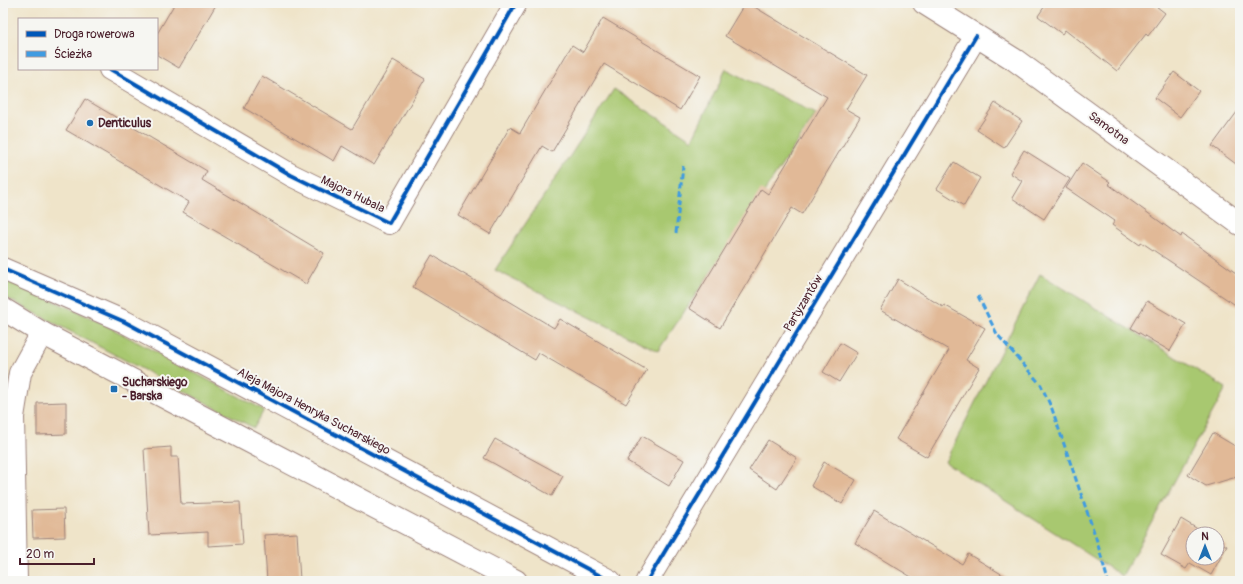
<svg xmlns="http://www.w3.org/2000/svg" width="1243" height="584" font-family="Pangolin,sans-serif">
  <rect width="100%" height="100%" fill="#f6f6f2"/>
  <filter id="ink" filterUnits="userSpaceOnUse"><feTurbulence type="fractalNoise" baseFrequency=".025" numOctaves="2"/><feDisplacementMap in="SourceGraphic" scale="8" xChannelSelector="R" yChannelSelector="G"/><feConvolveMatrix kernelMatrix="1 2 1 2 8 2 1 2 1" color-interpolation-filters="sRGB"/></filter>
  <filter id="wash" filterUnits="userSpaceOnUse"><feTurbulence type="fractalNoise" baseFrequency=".012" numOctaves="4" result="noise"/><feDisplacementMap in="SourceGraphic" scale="16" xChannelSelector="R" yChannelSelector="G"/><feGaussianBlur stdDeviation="0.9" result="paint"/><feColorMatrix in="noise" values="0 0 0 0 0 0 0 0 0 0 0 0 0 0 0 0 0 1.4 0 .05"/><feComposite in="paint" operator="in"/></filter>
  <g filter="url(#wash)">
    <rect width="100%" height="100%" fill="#efe4c9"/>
    <g fill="#a8c870" stroke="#79744e">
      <polygon points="726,69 816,114 658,351 495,270 614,89 692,140"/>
      <polygon points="1040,274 1226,388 1122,576 945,462"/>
      <polygon points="3,278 98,321 264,410 254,428 3,296"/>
    </g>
    <g id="blocks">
      <g fill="#e1b997">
        <polygon points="175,3 217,3 179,68 157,55 157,34"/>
        <polygon points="745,3 748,3 867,75 846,109 860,117 802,214 792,208 720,328 689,308 761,189 768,194 827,97 725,36"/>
        <polygon points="1047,3 1152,3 1165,13 1148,36 1146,34 1117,71 1065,30 1062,34 1038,16"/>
        <polygon points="603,18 700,76 680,110 604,64 552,152 542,146 490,234 458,215 510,127 520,133 572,45 583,52"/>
        <polygon points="393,60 425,79 374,165 342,146 334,161 244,108 262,76 352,129"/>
        <polygon points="1174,72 1199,91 1180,117 1155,98"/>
        <polygon points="85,99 207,171 202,180 324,253 306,284 183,212 189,202 66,130"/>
        <polygon points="995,103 1022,121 1004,148 977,130"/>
        <polygon points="1240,108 1240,167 1212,146"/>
        <polygon points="1024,150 1070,179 1044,219 1012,198 1022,181 1010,173"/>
        <polygon points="954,162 980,178 964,206 937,189"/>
        <polygon points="1082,163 1110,182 1108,184 1181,237 1182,234 1240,276 1240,308 1141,242 1140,245 1112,225 1115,221 1066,188"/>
        <polygon points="432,255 554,328 560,319 647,370 626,404 539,353 535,360 413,287"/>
        <polygon points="898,279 943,307 944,305 985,328 966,360 979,368 927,457 896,439 949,350 880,310"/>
        <polygon points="1147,301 1186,324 1170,351 1131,328"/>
        <polygon points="840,343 857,353 839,382 823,372"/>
        <polygon points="66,402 66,434 37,435 37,403"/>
        <polygon points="1213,433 1240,449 1240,476 1206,486 1188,475"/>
        <polygon points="642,436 684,460 669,486 627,461"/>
        <polygon points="495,439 563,476 552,496 484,458"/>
        <polygon points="768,440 797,458 777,489 749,470"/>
        <polygon points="171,447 171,457 178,457 181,504 240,502 243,544 208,546 208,532 149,535 144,449"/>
        <polygon points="824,462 856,480 842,504 811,486"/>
        <polygon points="64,509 65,537 33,538 32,510"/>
        <polygon points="874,511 962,564 968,554 1013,581 918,581 855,543"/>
        <polygon points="1181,519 1206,534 1193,534 1193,558 1217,558 1217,540 1227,546 1211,575 1190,563 1186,569 1161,555"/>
        <polygon points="297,533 300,580 267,581 264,535"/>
      </g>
    </g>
  </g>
  <g filter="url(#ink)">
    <use href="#blocks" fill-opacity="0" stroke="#9c827a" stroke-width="1"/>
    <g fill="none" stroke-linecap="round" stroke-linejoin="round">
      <g stroke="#9c827a" stroke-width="24">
        <g id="minor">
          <polyline points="924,3 1015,60 1240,224"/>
          <polyline points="110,69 291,175 389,223 516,3"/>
          <polyline points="16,581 13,417 20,373 42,333"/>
          <polyline points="647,581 976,36"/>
        </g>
      </g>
      <g stroke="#9c827a" stroke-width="24">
        <g id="tertiary">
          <polyline points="3,269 125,322 610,581"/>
          <polyline points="3,309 42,333 516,581"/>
        </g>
      </g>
      <use href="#minor" stroke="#fff" stroke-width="22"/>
      <use href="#tertiary" stroke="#fff" stroke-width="22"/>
      <g stroke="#409be1" stroke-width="3" stroke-dasharray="6 3" stroke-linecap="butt">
        <polyline points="676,233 683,166"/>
        <polyline points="978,296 997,334 1041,385 1052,409 1096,538 1108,581"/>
      </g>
      <g stroke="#f6f6f2" stroke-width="6">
        <g id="cycleway">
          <polyline points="110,69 291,175 389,223 516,3"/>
          <polyline points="3,269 125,322 610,581"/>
          <polyline points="647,581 976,36"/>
        </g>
      </g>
      <use href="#cycleway" stroke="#0057b8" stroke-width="4"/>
    </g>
  </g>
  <g fill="#1f6fb2" stroke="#f6f6f2" stroke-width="1.5">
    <circle cx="90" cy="123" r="4"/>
    <rect x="110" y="385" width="8" height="8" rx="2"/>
  </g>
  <g text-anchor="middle" stroke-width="4" stroke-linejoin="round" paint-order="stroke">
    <g font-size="12" font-weight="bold" fill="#4a1f2b" stroke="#f6f6f2" text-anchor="start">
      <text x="98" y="127">Denticulus</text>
      <text x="122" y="386">Sucharskiego<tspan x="122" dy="14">- Barska</tspan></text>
    </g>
    <g font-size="12" fill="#4a1f2b" stroke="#f6f6f2">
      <text transform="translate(1109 128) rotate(36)" y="4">Samotna</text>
      <text transform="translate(353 194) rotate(26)" y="4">Majora Hubala</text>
      <text transform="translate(803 303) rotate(-59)" y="4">Partyzantów</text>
      <text transform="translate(314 411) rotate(28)" y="4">Aleja Majora Henryka Sucharskiego</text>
    </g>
  </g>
  <rect width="1243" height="584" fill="none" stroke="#f6f6f2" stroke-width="16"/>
  <rect x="18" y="18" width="140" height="52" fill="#f6f6f2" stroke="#b1a0a2"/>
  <rect x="26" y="31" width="20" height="6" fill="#0057b8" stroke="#b1a0a2"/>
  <text x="54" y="38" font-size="12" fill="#4a1f2b">Droga rowerowa</text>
  <rect x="26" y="51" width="20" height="6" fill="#409be1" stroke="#b1a0a2"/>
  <text x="54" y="58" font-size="12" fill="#4a1f2b">Ścieżka</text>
  <g transform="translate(1205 546)"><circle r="19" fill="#f6f6f2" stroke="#b1a0a2"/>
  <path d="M0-3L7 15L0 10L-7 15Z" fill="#1f6fb2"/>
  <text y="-6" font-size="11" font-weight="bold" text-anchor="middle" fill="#4a1f2b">N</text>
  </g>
  <path d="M20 558v6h74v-6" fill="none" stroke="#4a1f2b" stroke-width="2"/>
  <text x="26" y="558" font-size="12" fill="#4a1f2b" stroke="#f6f6f2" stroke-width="3" paint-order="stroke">20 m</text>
</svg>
